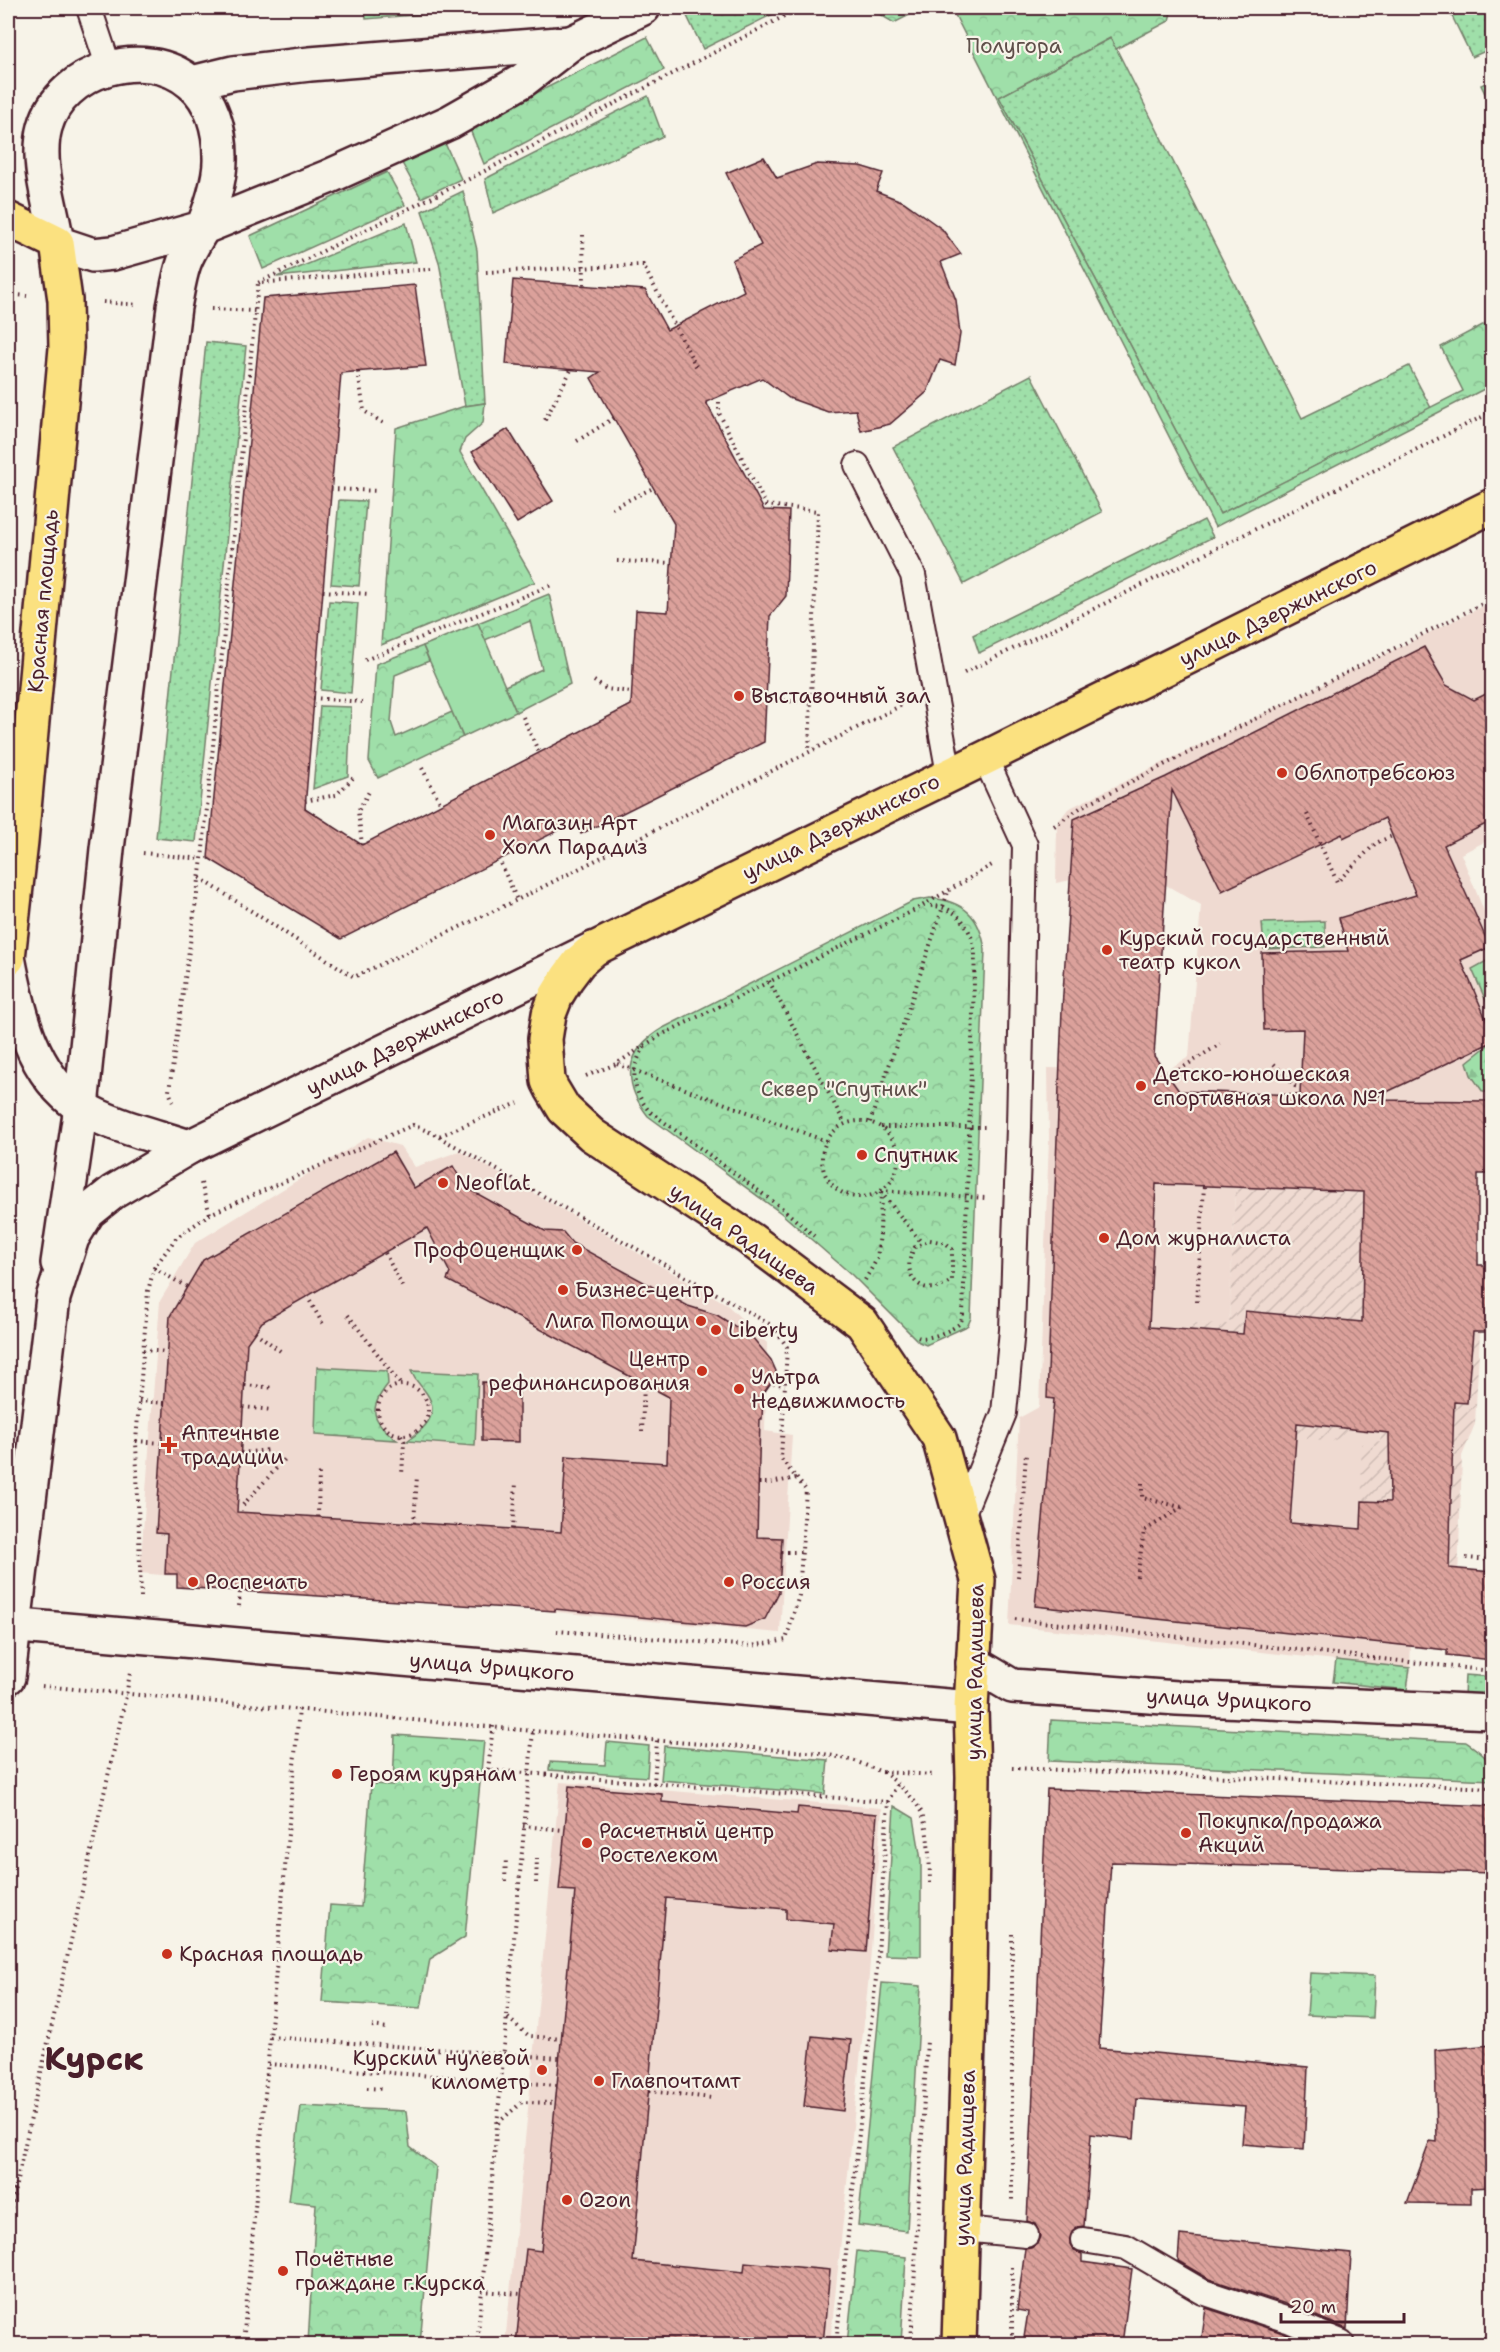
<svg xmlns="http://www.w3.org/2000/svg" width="1500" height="2352" font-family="'Shantell Sans',sans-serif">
  <defs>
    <pattern id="industrial-furrows" width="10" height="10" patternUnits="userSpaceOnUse" patternTransform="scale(1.5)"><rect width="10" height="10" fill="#efdad1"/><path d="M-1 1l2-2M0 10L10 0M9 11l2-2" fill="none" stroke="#cebbb4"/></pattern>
    <pattern id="grass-dots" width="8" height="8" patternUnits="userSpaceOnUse" patternTransform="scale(1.5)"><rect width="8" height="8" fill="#9fdfa9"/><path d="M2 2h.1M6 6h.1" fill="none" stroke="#8abf92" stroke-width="1.8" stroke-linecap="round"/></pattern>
    <pattern id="forest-firs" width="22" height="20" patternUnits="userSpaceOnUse" patternTransform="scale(1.5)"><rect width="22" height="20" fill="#9fdfa9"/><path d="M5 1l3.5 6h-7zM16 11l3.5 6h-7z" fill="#8abf92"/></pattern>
    <pattern id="park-crowns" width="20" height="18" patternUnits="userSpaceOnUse" patternTransform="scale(1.5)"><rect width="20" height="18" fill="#9fdfa9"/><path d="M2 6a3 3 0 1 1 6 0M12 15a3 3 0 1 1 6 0" fill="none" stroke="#8abf92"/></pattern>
    <pattern id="building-back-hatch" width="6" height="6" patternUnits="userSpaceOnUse" patternTransform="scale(1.5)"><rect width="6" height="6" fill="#dba19b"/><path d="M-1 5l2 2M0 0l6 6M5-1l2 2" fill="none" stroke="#b4837f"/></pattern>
  </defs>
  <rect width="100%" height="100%" fill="#f7f3e8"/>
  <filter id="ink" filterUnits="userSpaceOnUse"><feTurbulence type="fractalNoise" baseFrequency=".0167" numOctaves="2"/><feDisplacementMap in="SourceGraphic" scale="12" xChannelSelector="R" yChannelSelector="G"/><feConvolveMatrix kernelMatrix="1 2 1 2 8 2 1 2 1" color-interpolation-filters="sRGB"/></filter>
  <g filter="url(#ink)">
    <g fill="#efdad1">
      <polygon points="1492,602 1492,838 1461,854 1492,931 1492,958 1472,969 1492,1015 1492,1100 1491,1101 1489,1157 1237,1148 1229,1325 1189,1323 1354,1400 1383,1419 1380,1441 1416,1503 1410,1668 1009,1625 1019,1418 1039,1407 1049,1139 1048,1068 1165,1071 1189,1057 1201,905 1166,885 1071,880 1056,883 1057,823 1068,809"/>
      <polygon points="368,1137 400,1146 415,1167 460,1151 725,1303 767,1343 765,1431 792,1435 780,1633 140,1573 160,1301 195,1243"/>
      <polygon points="560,1782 882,1808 869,1975 830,2344 505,2344"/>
    </g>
    <polygon fill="url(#industrial-furrows)" points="1237,1148 1405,1154 1401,1331 1480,1332 1475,1424 1462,1456 1458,1580 1362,1501 1361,1444 1380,1441 1383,1419 1354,1400 1350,1432 1331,1442 1145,1421 1186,1347 1189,1323 1229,1324"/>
    <g fill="url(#grass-dots)" stroke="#747f6a" stroke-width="1.5">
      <polygon points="365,8 498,8 366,19"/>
      <polygon points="703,8 785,8 703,49 687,16"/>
      <polygon points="1448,8 1492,8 1492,48 1472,57"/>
      <polygon points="1111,38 1302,418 1409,366 1431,408 1220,514 999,97"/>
      <polygon points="1492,80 1492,108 1481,85"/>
      <polygon points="648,96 663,136 493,213 485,179"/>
      <polygon points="463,191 477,250 485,403 465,406 439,262 422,211"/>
      <polygon points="206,342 246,346 196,842 156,838"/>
      <polygon points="1031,375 1102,512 964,584 893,447"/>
      <polygon points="339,500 366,501 359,586 331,584"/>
      <polygon points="1204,520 1213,537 979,653 973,635"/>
      <polygon points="329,601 358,603 351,693 321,690"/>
      <polygon points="320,706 351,707 348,776 313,789"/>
      <polygon points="1325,921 1325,947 1264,949 1262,923"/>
      <polygon points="1336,1660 1410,1668 1407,1690 1333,1682"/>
      <polygon points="1465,1675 1492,1677 1492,1699 1464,1696"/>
    </g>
    <g fill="url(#forest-firs)" stroke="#747f6a" stroke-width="1.5">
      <polygon points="1492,958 1492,1015 1472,969"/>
      <polygon points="1492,1042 1492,1092 1483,1092 1471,1075 1467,1062"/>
    </g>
    <g fill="url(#park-crowns)" stroke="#747f6a" stroke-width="1.5">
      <polygon points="869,8 923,8 894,23"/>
      <polygon points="956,8 1172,8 1169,21 1116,49 1110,38 999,97 1220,514 1463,391 1441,347 1492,320 1492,385 1215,527 952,9"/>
      <polygon points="647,37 664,70 484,164 469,127"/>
      <polygon points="444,141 461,179 421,198 402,163"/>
      <polygon points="387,172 405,205 263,269 250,236"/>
      <polygon points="406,223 416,262 277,277"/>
      <polygon points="485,403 483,423 465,439 460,452 535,582 381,645 396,428 465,406"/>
      <polygon points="549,594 570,684 516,712 505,686 542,669 530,621 485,640 478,623"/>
      <polygon points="423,646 429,661 395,675 391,722 396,737 452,712 463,737 378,778 369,761 376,664"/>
      <path d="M930,898c34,3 50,18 55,52l-14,368 -3,7 -3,2 -39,18 -7,-3 -67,-67 -71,-62 -133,-97c-27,-34 -23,-66 15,-88l250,-127z"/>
      <path d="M317,1367l70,4 1,13c-21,26 -16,37 9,56l-82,-5z"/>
      <path d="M411,1371l67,3 -3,72 -68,-5c16,-11 34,-26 20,-47 -6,-10 -10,-9 -16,-23z"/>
      <path d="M1051,1720l415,22c16,11 27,18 26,38l-443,-19z"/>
      <polygon points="395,1735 484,1741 465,1937 430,1959 421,2008 322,2002 330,1905 361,1907 371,1784 393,1785"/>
      <polygon points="607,1742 649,1746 647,1777 549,1770 550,1762 605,1765"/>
      <polygon points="664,1746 828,1760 825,1794 661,1780"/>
      <polygon points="894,1806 914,1818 921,1860 921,1956 885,1955"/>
      <polygon points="1310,1973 1375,1976 1373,2018 1307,2015"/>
      <polygon points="882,1983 921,1986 907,2231 858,2225"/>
      <polygon points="301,2106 406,2111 410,2147 436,2167 420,2344 308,2344 316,2204 289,2201"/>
      <polygon points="857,2251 906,2257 901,2344 847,2344"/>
    </g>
    <polygon fill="#9fdfa9" stroke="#747f6a" stroke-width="1.5" points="478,623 516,712 463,737 423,646"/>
    <g fill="url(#building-back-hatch)" stroke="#4a1f2b" stroke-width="1.5" fill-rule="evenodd">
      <polygon points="764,157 777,178 817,164 860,166 883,173 876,191 904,202 942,229 961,254 941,262 956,300 960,334 955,365 940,360 927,392 890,424 861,431 856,410 828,412 789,398 762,378 706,402 764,510 789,511 786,596 770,616 764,742 581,834 575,822 341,939 208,858 263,298 415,285 426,366 341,373 305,808 362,845 631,705 636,610 668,612 674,524 591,378 600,372 506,364 513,280 645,290 667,330 744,291 732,260 761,245 726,173"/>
      <polygon points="508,429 553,501 517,523 472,452"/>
      <path d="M1424,647l22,38 28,15 18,-9v130l-48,24 46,102 -29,13 31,73v9l-122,58 122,1v73h-14v91h14v67h-19l-6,71 -13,-1 -5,166 43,4v88l-45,-5v-5l-412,-44 19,-207 -7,-1 15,-389 12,-190 92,-42zM1172,790l50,101 120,-57 1,4 42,-20 31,77 -77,23 9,33 -86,2 2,77 39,-1 -3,66 -121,-4 -25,-35zM1156,1184l208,8 -2,130 -117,-11 -2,23 -94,-7zM1297,1423l92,10 1,69 -28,-1 -1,28 -71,-6z"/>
      <path d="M393,1152l21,36 39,-22 12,21 80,44 18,1 9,11 116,63 29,9 35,22 19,23 5,11 -1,6 -12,17 -1,25h-2l-3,118 25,1 -3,54 -14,27 -20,8 -190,-18v2l-378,-24v-13h-12l2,-40 -11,-1 14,-217 33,-56zM427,1228l23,45 -3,7 222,117 -2,66 -101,-7 -5,76 -324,-20 10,-169 15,-21z"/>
      <polygon points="482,1382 519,1383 519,1442 482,1441"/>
      <polygon points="569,1786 662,1794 662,1802 797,1814 798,1807 877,1814 866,1952 831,1949 834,1924 786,1919 786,1909 666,1898 633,2261 744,2272 745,2262 830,2270 823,2344 516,2344 526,2249 541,2251 557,2085 575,1891 559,1890"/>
      <polygon points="1047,1789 1492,1806 1492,1873 1111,1862 1099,2048 1308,2067 1304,2149 1242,2144 1245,2107 1137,2099 1134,2139 1091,2134 1084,2226 1077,2227 1072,2231 1070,2244 1074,2251 1082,2254 1082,2262 1132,2269 1122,2344 1023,2344 1028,2312 1017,2310 1025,2249 1031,2248 1037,2244 1040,2236 1035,2224 1027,2221"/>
      <polygon points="812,2036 851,2040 843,2111 804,2106"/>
      <polygon points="1492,2045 1492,2187 1471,2188 1471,2204 1407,2203 1430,2141 1437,2142 1435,2050"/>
      <polygon points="1180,2235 1351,2253 1347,2329 1292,2306 1209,2279 1178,2261"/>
      <polygon points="1206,2308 1283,2333 1310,2344 1201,2344"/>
    </g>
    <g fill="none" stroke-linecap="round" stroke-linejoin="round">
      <g stroke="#4a1f2b" stroke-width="28">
        <g id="service">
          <polyline points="89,8 109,68"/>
          <polyline points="857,465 913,575 949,774"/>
          <polyline points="961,1518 1004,1413 1012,1330 1019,1127 1025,845 985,758"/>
          <polyline points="963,2229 1026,2235"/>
          <polyline points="1083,2240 1126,2247 1203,2292 1288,2320 1341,2342 1341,2344"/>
        </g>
      </g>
      <g stroke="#4a1f2b" stroke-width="38">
        <g id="minor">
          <polyline points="192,83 233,73 310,64 571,43"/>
          <path d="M58,1263l23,-156 26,-258 67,-542c3,-14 5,-30 10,-44 4,-11 11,-22 17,-32 9,-19 20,-53 19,-74 0,-27 -8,-57 -29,-74 -45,-39 -130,-14 -146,44 -10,36 7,80 12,116l36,12 20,-2 89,-25 126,-51 122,-55 72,-41 49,-38 72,-35"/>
          <polyline points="973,1663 1012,1686 1177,1698 1492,1712"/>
        </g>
      </g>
      <g stroke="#4a1f2b" stroke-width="38">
        <g id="secondary">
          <path d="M8,957c10,53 23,118 73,150 28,18 76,29 108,40"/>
          <polyline points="8,1625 971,1708"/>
          <polyline points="8,1677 53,1298 72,1238 88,1212 113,1192 189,1147 593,949"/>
        </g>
      </g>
      <g stroke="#4a1f2b" stroke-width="38">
        <g id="primary">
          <polyline points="8,219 57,243 65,300 66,348 21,842 8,958"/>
          <polyline points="959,2344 970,1975 973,1777 971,1708 978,1580 939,1438 862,1323 750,1239 592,1135 564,1109 552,1089 548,1081 545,1039 549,1014 556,996 567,978 579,962 594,949 985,758 1492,506"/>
        </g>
      </g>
      <g stroke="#4a1f2b" stroke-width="4" stroke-dasharray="1.5 4.5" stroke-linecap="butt">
        <polyline points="8,9 33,8"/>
        <polyline points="583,235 584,285"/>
        <polyline points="431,269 258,283 471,178 800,8"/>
        <polyline points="486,272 643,265 698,370"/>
        <polyline points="8,294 27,296"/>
        <polyline points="103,302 138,305"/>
        <polyline points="211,309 255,311"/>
        <polyline points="358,372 364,411 385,424"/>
        <polyline points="719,402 719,413 766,505 818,511 809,752"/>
        <polyline points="545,420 571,370"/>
        <polyline points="577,441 614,418"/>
        <polyline points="331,489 378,491"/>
        <polyline points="612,508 653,488"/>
        <polyline points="617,561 671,563"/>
        <polyline points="323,591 370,594"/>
        <polyline points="365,660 554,584"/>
        <polyline points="964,673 1492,412"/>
        <polyline points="594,681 606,689 632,692"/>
        <polyline points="313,698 362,702"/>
        <polyline points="766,700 811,702"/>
        <polyline points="523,717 539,753"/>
        <polyline points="422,768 441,804"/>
        <polyline points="305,801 336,795 355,776"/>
        <polyline points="1307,814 1337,882 1376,843 1392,836"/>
        <polyline points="1054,826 1083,806 1492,599"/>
        <polyline points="362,845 358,811 370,790"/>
        <polyline points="143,853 202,859"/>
        <polyline points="501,864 517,900"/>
        <polyline points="200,878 354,977 517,900 902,705"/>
        <polyline points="769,981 845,1124"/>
        <path d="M645,1047c-17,22 -12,44 4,64l133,97 32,28"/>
        <polyline points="617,1064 826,1141"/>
        <polyline points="1274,1064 1295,1086 1300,1087"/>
        <polyline points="586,1076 616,1064 659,1036 915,910 992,865"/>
        <polyline points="1169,1076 1220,1044"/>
        <polyline points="173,1102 169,1091 202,859 258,283"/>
        <circle cx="860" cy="1159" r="38"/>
        <polyline points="870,1122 948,892"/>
        <polyline points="881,1127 985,1127"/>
        <polyline points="439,1137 773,1326 787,1347 781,1459 806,1490 799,1595 786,1640 751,1646 557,1631"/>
        <polyline points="201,1183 210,1214"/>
        <polyline points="881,1191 985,1198"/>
        <polyline points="881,1192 921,1242"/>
        <path d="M930,1240l16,3 6,6v31c-27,22 -55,-4 -37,-33z"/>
        <polyline points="385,1253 403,1288"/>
        <polyline points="154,1268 187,1287"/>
        <polyline points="865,1280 877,1259 880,1234 881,1191"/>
        <polyline points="307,1296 324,1326"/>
        <polyline points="1197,1302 1204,1186"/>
        <polyline points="348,1315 401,1385"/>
        <polyline points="255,1332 283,1353"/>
        <path d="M918,1337c9,4 35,-7 42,-14 2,-3 2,-5 3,-9l12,-362c-4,-26 -19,-48 -48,-46"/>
        <polyline points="143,1350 168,1352"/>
        <polyline points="773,1383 785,1385"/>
        <polyline points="245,1385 274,1388"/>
        <circle cx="403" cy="1410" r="25"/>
        <polyline points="139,1401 165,1403"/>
        <polyline points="243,1407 272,1410"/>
        <polyline points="642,1432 644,1384"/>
        <polyline points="401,1435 404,1441 402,1475"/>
        <polyline points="136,1441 162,1443"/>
        <polyline points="241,1453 269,1450"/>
        <polyline points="759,1483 771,1483 796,1478"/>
        <polyline points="1142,1483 1142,1498 1181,1507"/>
        <polyline points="243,1505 285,1459"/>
        <polyline points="318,1517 319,1469"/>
        <polyline points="414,1523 417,1476"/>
        <polyline points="513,1529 516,1483"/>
        <polyline points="781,1552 802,1552"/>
        <polyline points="1466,1558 1492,1560"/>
        <polyline points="1018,1577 1026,1453"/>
        <polyline points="1137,1577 1144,1531 1182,1507"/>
        <polyline points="141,1597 136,1441 148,1291 154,1268 176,1238 210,1214 413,1125 439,1136 518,1103"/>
        <polyline points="239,1606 240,1591"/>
        <polyline points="1015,1619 1492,1671"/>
        <polyline points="42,1686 533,1731 820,1753 855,1761 882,1772 935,1775"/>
        <polyline points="493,1726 488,1770 888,1802 877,1969 836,2344"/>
        <polyline points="1012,1768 1492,1788"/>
        <path d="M883,1772c13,10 27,21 36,36 10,15 11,59 11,77"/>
        <polyline points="654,1784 657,1740"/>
        <polyline points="888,1802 898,1783"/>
        <polyline points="523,1826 564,1830"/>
        <polyline points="505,1881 506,1857"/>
        <polyline points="536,1883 537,1858"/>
        <polyline points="1012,1934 1012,2200"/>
        <polyline points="508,2018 529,2036 561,2039"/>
        <polyline points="372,2026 388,2028"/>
        <polyline points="270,2037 559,2058"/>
        <polyline points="268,2064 557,2085"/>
        <polyline points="367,2088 384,2089"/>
        <polyline points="649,2091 712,2098"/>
        <polyline points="498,2123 522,2102 555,2103"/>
        <polyline points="8,2220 126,1696 130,1673"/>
        <polyline points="1012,2267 1012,2344"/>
        <polyline points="482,2291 521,2294"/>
        <polyline points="8,2339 60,2344"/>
        <polyline points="243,2344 299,1709"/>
        <polyline points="477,2344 533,1731"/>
        <polyline points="911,2344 927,2040"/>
      </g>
      <use href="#service" stroke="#f7f3e8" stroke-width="24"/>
      <use href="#minor" stroke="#f7f3e8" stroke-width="33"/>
      <use href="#secondary" stroke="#f7f3e8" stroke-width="33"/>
      <use href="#primary" stroke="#fbe180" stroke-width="33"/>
    </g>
  </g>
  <g fill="#c8321e" stroke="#f7f3e8" stroke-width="2">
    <circle cx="739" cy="696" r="6"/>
    <circle cx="1282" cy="773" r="6"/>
    <circle cx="490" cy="835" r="6"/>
    <circle cx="1107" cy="950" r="6"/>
    <circle cx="1141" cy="1086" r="6"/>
    <circle cx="862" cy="1155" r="6"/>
    <circle cx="443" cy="1183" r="6"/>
    <circle cx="1104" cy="1238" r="6"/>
    <circle cx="577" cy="1250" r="6"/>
    <circle cx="563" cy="1290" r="6"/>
    <circle cx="701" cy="1321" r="6"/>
    <circle cx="716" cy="1330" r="6"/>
    <circle cx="702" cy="1371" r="6"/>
    <circle cx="739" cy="1389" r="6"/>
    <path d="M166 1436h6v6h6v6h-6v6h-6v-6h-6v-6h6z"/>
    <circle cx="193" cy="1582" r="6"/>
    <circle cx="729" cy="1582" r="6"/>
    <circle cx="337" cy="1774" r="6"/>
    <circle cx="1186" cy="1833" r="6"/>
    <circle cx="587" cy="1843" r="6"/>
    <circle cx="167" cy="1954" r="6"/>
    <circle cx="542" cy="2070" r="6"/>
    <circle cx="599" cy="2081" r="6"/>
    <circle cx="567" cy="2200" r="6"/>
    <circle cx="283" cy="2271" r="6"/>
  </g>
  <g text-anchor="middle" stroke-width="4.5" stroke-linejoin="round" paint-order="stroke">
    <g font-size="21" fill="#5f4f4a" stroke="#f7f3e8">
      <text x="1014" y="53">Полугора</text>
      <text x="844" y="1096">Сквер "Спутник"</text>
    </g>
    <g font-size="21" fill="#4a1f2b" stroke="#f7f3e8">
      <text transform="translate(43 601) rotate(-85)" y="7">Красная площадь</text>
      <text transform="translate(1278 613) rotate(-26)" y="7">улица Дзержинского</text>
      <text transform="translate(841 827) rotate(-26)" y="7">улица Дзержинского</text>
      <text transform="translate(405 1042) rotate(-26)" y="7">улица Дзержинского</text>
      <text transform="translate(744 1239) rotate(35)" y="7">улица Радищева</text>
      <text transform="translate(492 1667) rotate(5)" y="7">улица Урицкого</text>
      <text transform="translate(975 1672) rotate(-89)" y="7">улица Радищева</text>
      <text transform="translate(1229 1700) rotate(3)" y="7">улица Урицкого</text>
      <text transform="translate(965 2158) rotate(-88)" y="7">улица Радищева</text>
    </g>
    <g font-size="21" fill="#4a1f2b" stroke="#f7f3e8" text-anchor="start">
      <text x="751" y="703">Выставочный зал</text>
      <text x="1294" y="780">Облпотребсоюз</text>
      <text x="502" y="830">Магазин Арт<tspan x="502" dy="24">Холл Парадиз</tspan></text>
      <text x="1119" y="945">Курский государственный<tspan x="1119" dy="24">театр кукол</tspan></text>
      <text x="1153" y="1081">Детско-юношеская<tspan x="1153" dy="24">спортивная школа №1</tspan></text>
      <text x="874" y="1162">Спутник</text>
      <text x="455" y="1190">Neoflat</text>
      <text x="1116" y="1245">Дом журналиста</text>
      <text x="565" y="1257" text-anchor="end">ПрофОценщик</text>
      <text x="575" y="1297">Бизнес-центр</text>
      <text x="689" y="1328" text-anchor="end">Лига Помощи</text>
      <text x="728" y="1337">Liberty</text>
      <text x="690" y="1366" text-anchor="end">Центр<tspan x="690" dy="24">рефинансирования</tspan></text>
      <text x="751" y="1384">Ультра<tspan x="751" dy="24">Недвижимость</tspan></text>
      <text x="181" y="1440">Аптечные<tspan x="181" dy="24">традиции</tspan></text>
      <text x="205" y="1589">Роспечать</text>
      <text x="741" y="1589">Россия</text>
      <text x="349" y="1781">Героям курянам</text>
      <text x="1198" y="1828">Покупка/продажа<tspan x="1198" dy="24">Акций</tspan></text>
      <text x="599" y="1838">Расчетный центр<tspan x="599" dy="24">Ростелеком</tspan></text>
      <text x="179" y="1961">Красная площадь</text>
      <text x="530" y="2065" text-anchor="end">Курский нулевой<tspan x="530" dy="24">километр</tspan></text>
      <text x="611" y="2088">Главпочтамт</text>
      <text x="579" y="2207">Ozon</text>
      <text x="295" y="2266">Почётные<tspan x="295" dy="24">граждане г.Курска</tspan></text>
    </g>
    <g font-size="33" font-weight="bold" fill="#4a1f2b" stroke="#f7f3e8">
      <text x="94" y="2070">Курск</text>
    </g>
  </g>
  <rect width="1500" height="2352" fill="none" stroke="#f7f3e8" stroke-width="30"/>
  <rect x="15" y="15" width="1470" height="2322" fill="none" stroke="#4a1f2b" stroke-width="2" filter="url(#ink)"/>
  <path d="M1281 2313v9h123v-9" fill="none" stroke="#4a1f2b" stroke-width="3"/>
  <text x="1290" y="2313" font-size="18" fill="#4a1f2b" stroke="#f7f3e8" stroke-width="4.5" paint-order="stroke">20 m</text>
</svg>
